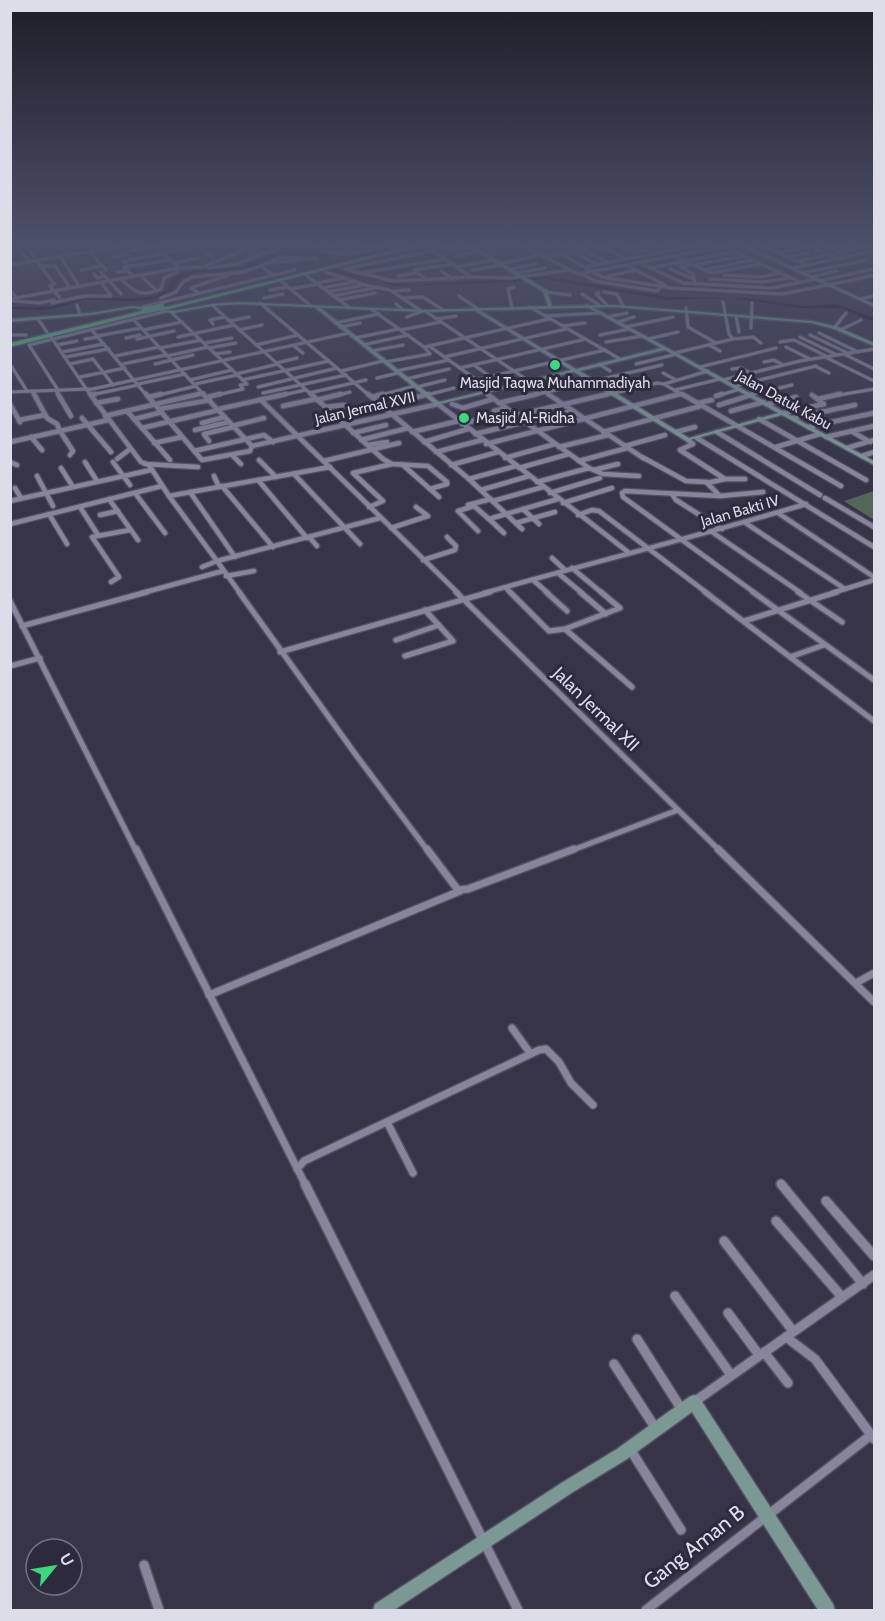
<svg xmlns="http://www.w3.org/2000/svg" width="885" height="1621" font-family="Cabin,sans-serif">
  <rect width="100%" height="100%" fill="#373448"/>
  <polygon fill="#536658" points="874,491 874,520 844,501"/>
  <path fill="#1b1530" d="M288,252l42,4 3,2 5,12 40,12 32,3 138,-8 122,20 76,1 59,8 31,-2 38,14v4l-33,-14h-42l-67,-10 -65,2 -122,-21 -26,3 -121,4 -64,-14 -9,-14 -47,-3 -30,14 -53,3 -18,9c-6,30 -71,17 -93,19 -11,2 -21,7 -32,9 -13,2 -28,0 -41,0v-2h37l39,-9h52l15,-2 13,-6 5,-12 9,-5 20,-4 40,-2 26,-13z"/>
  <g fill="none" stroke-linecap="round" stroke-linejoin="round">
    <g stroke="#535162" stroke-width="4.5">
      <g id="street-far4">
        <polyline points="15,243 29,262"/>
        <polyline points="152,243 179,268"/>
        <polyline points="195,243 218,262"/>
        <path d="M307,243c29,18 56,10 86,0"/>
        <polyline points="497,243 467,249 445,248 345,269 393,281 472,277 512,278 569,270"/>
        <polyline points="518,243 578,274 743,243"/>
        <polyline points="542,243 602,277 672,288 782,294 828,285"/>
        <polyline points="558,243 596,264"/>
        <polyline points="572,243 608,263"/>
        <polyline points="649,243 667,252"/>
        <polyline points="716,243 800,282"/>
        <polyline points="757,243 806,265"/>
        <polyline points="802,243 837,258"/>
        <polyline points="25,244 34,256"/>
        <polyline points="238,245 248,243"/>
        <polyline points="523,245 534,243"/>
        <polyline points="822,245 843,254"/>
        <polyline points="10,246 35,243"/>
        <polyline points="764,246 781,243"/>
        <polyline points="604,247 627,259"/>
        <polyline points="63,248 69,255"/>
        <polyline points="322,249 358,243"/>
        <polyline points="623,249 650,244"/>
        <polyline points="831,249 851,245"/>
        <polyline points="432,250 471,277"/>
        <polyline points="90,252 106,270"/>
        <polyline points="122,252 156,246"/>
        <polyline points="162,252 189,248"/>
        <polyline points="840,252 874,245"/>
        <polyline points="334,253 376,245"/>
        <polyline points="631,253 683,243"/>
        <polyline points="779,253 829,243"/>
        <polyline points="60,256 79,286"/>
        <polyline points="456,256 479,251"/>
        <polyline points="114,257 128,255"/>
        <polyline points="545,257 623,243"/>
        <polyline points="676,257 711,273 761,264"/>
        <polyline points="789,257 809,253"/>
        <polyline points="36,260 54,284 50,286 60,298"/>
        <polyline points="797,261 828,255"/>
        <polyline points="174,263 198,258"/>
        <polyline points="268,263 299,260"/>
        <polyline points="640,263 683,283 772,288 816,279"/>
        <polyline points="500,264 540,255"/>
        <polyline points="128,265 123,261 164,254"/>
        <polyline points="692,265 681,267 693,274 695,284"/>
        <polyline points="694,265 743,256"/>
        <polyline points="40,266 55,266 70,288"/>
        <polyline points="628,266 665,285"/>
        <polyline points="457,267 494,260"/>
        <polyline points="585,267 710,243"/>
        <polyline points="208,268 238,264 260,254 280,250 272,243"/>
        <polyline points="651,268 732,252"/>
        <polyline points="793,268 874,251"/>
        <polyline points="510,269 536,264"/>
        <polyline points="670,269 694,279"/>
        <polyline points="81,270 101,266"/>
        <polyline points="472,270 502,265"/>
        <polyline points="704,270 752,260"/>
        <polyline points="441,271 453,279"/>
        <polyline points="101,272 121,294"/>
        <polyline points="117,272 128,271"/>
        <polyline points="326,272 365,285 390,290 420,310"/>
        <polyline points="239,273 261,266"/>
        <polyline points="361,273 446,259"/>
        <polyline points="517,273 545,268"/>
        <polyline points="803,273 867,260"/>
        <polyline points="94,274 97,278 105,276"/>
        <polyline points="582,274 595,281 657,291 662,286"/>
        <polyline points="140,275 157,291"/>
        <polyline points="724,275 761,277 780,273"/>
        <polyline points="133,276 124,267 171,260"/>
        <polyline points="274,276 261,266 280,257 316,259"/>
        <polyline points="307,276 350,308"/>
        <polyline points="398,276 417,273"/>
        <polyline points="608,276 636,270"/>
        <polyline points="811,277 837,271"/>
        <path d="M121,279c14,14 21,18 40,10l3,-11 13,-6"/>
        <polyline points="710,279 762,282 789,278"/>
        <polyline points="427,280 414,270 453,264"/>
        <polyline points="819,281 874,269"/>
        <polyline points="282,282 311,306"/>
        <polyline points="317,283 343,278"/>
        <polyline points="829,285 874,275"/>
        <polyline points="322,288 354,282"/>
        <polyline points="290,289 318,284"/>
        <polyline points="10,290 17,298"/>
        <polyline points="270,290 287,287"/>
        <polyline points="393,291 409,290"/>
        <polyline points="328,292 364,285"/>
        <polyline points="545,292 570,295"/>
        <polyline points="604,292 617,294 623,306"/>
        <polyline points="199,293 191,288 229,275"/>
        <polyline points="599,293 596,294 607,305"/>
        <polyline points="582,294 599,305"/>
        <polyline points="333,296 374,288"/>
        <polyline points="459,296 478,309"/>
        <polyline points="161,298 176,292 183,282 192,277 242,272"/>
        <polyline points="264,298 283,294"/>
        <polyline points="403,298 423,297 443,310"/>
        <polyline points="10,299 179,268 203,267 242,251 236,243"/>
        <polyline points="13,299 14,301 40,303 54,300"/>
        <polyline points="860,299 874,296"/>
        <polyline points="339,300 375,293"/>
        <polyline points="723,302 729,334 733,339"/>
        <polyline points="52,303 84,296 111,296 101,282"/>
        <polyline points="260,303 370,396"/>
        <polyline points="396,304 403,310"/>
        <polyline points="77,305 80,315"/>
        <polyline points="212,305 313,396"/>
        <polyline points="143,307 295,270"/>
        <polyline points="530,307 620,359"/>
        <polyline points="512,308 508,289 514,287"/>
        <polyline points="686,308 688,327 716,343"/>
        <polyline points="371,309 424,347 429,346 491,390"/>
        <polyline points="425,311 551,396"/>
        <polyline points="171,312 247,384 240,385 243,389 213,396"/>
        <polyline points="545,316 601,313"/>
        <polyline points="736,316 739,332"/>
        <polyline points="407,317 423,311"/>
        <polyline points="608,317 627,313"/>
        <polyline points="38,319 47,332"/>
        <polyline points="133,319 205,396"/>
        <polyline points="437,319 456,316"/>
        <polyline points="229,321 249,317"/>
        <polyline points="618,322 634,317"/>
        <polyline points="335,323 379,314"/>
        <polyline points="213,324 210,320 224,317"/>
        <polyline points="562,326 585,323"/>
        <polyline points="340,327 360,323"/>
        <polyline points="626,327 673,317"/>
        <polyline points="751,328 752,303"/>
        <polyline points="834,328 846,313"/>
        <polyline points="91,329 147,396"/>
        <polyline points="143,330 182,322"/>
        <polyline points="239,330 262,325"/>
        <polyline points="401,330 441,322"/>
        <polyline points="840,330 861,320"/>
        <polyline points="819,333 858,352"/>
        <polyline points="10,335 26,335"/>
        <polyline points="600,335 629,329"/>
        <polyline points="810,335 850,354"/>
        <polyline points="97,336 141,328"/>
        <polyline points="51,337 91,396"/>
        <polyline points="178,337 234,325"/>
        <polyline points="800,337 837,355"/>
        <polyline points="126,338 140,335"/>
        <polyline points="355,338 399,329"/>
        <polyline points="85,339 98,337"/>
        <polyline points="137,339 174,331"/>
        <polyline points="648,339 678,332"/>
        <polyline points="606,342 642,336"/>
        <polyline points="780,342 794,340 826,356"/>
        <polyline points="205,343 232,338"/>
        <polyline points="57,345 77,341"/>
        <polyline points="256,345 298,335"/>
        <polyline points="363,345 408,335"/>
        <polyline points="709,345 720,351"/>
        <polyline points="294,346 303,353"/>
        <polyline points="429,346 549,319"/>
        <polyline points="786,347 810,359"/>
        <polyline points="160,348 201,340"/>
        <polyline points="209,348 236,343"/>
        <polyline points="371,351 403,345"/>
        <polyline points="62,352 104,344"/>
        <polyline points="675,353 733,339 753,337 761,343"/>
        <polyline points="215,354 230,352"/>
        <polyline points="846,355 874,369"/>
        <polyline points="115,356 159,347"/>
        <polyline points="167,356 208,347"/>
        <polyline points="65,357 109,349"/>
        <polyline points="444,357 566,329"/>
        <polyline points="827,358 874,381"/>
        <polyline points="385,362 430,354 424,347"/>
        <polyline points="764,362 774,360 783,365"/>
        <polyline points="276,363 297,358"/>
        <polyline points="10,364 27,391"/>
        <polyline points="70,364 93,359 113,385"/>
        <polyline points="123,364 166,355"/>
        <polyline points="155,364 193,355"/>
        <polyline points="599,364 610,371"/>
        <polyline points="636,364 677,354"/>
        <polyline points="474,365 491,377"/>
        <polyline points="815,366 829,373"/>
        <polyline points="700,367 776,348"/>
        <polyline points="460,368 586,339"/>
        <polyline points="732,369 741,368 751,373"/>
        <polyline points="341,371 383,361"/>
        <polyline points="396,371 449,360"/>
        <polyline points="663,373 676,380"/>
        <polyline points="236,374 278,364"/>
        <polyline points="80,377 125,368"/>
        <polyline points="377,378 398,373"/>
        <polyline points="406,379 449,369"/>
        <polyline points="190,380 232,370"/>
        <polyline points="242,380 329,361"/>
        <polyline points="475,380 605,350"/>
        <polyline points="723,380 800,361 874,349"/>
        <polyline points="138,384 185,374"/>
        <polyline points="195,384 237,375"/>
        <polyline points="664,384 684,396"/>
        <polyline points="735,386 816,366"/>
        <polyline points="258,387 337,368"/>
        <polyline points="417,387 445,380"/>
        <polyline points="56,390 59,396"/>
        <polyline points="58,390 29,345 167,311"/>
        <polyline points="88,390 349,333"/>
        <polyline points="675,390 720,379"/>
        <polyline points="32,391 35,396"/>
        <polyline points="10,392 88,389"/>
        <polyline points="484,392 489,396"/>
        <polyline points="263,393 346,375"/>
        <polyline points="309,393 366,380"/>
        <polyline points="91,395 138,385"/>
        <polyline points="750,395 792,385"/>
        <polyline points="155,396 196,386"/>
        <polyline points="193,396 204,393"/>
        <polyline points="279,396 305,390"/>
        <polyline points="335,396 350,392"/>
        <polyline points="377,396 415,386"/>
        <polyline points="423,396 454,388"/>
        <polyline points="530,396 662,365"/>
        <polyline points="602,396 657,383 664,384 708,371"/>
        <polyline points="674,396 681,394"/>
        <polyline points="717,396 740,389"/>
        <polyline points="833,396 874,389"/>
      </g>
    </g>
    <g stroke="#535162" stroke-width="7">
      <g id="street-far3">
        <polyline points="34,394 47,418 57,424 60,431 108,420"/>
        <polyline points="58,394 71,416"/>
        <polyline points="90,394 141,462 149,465 169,496 330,467"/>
        <polyline points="146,394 202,460 250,451 252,446"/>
        <polyline points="203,394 252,446 438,404 628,552"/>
        <polyline points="311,394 383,459 392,464 428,466 447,482 447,484 430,489"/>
        <polyline points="368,394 469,479 522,529"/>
        <polyline points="487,394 589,468 603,474 639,476"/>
        <polyline points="548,394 643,458"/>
        <polyline points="682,394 841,486"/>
        <polyline points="91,395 95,394"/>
        <polyline points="750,395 753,394"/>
        <polyline points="716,396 722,394"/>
        <polyline points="149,397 161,394"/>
        <polyline points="207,397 220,394"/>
        <polyline points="372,397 383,394"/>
        <polyline points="818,399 840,394"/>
        <polyline points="261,400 458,593"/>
        <polyline points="317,400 341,394"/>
        <polyline points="401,401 429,394"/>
        <polyline points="96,403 118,399"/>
        <polyline points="499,403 537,394"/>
        <polyline points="698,403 712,400"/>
        <polyline points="10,404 20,422"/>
        <polyline points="452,404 463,408 493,399"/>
        <polyline points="768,404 796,397"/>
        <polyline points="719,405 751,395"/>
        <polyline points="283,406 316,399"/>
        <polyline points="325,407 344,405 353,409 379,403"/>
        <polyline points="159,409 210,400"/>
        <polyline points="219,409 286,394"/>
        <polyline points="127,411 170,460"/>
        <polyline points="494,411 506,408"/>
        <polyline points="731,411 764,402"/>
        <polyline points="783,413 824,404 812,395"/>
        <polyline points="517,415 608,394"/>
        <polyline points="105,416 199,394"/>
        <polyline points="82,418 111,452"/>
        <polyline points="793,418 855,405"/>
        <polyline points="135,419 162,412"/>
        <polyline points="759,419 866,480"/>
        <polyline points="19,420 45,415"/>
        <polyline points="526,422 573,411"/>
        <polyline points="202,423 225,417"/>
        <polyline points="462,424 500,414"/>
        <polyline points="232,426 264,418"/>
        <polyline points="808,427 874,413"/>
        <polyline points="142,428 219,410"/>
        <polyline points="195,430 229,422"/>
        <polyline points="851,431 870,442"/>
        <polyline points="412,432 458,421"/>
        <polyline points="603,432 701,406"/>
        <polyline points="676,432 695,427"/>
        <polyline points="717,432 820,495"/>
        <polyline points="353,433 386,425"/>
        <polyline points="475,434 525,422"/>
        <polyline points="31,437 42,450"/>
        <polyline points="826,437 874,426"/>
        <polyline points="697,438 874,547"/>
        <polyline points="361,440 408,428"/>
        <polyline points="688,440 693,444 680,450 725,479 707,483 720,496 625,491 622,493 623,497 755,593"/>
        <polyline points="209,441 204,434 233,427"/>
        <polyline points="10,442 60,431 73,451 70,455"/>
        <polyline points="424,442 468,429"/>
        <polyline points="154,443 182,437"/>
        <polyline points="486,444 680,394"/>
        <polyline points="368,445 387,442"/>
        <polyline points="625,446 665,435"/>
        <polyline points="559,447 608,435"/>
        <polyline points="776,447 820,434"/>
        <polyline points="847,448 874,440"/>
        <polyline points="194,451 264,435 273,442"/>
        <polyline points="436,452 482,440"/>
        <polyline points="232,455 241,464"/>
        <polyline points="862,456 874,452"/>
        <polyline points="642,457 686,481 707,482"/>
        <polyline points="505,458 555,444"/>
        <polyline points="117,459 130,449"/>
        <polyline points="259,460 276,477"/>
        <polyline points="324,461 399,443"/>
        <polyline points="579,461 627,448"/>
        <polyline points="10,462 17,465"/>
        <polyline points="85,462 97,481"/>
        <polyline points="113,462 130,485"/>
        <polyline points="145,464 198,467"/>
        <polyline points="403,465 439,497"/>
        <polyline points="451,465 498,452"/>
        <polyline points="61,468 73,487"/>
        <polyline points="519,468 569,454"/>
        <polyline points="594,470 618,464"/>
        <polyline points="294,474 360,544"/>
        <polyline points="37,476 53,506"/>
        <polyline points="214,476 219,487"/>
        <polyline points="469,479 516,466"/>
        <polyline points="725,479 745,479"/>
        <polyline points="258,480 307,538"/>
        <polyline points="537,482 589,468"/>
        <polyline points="222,486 273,547"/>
        <polyline points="15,488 21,498"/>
        <polyline points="481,490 529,476"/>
        <polyline points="190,492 235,557"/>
        <polyline points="135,493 165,533"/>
        <polyline points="550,493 600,478"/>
        <polyline points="672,494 676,500 722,529"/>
        <polyline points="169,496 217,561 380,518"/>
        <polyline points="720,496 763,492"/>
        <polyline points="825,498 874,527"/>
        <polyline points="109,499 138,540"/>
        <polyline points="10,501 151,470"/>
        <polyline points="493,501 543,487"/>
        <polyline points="563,503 612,488"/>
        <polyline points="468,505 491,499"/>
        <polyline points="80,507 98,535"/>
        <polyline points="369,507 383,501 353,473 392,464"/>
        <polyline points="523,509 539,524"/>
        <polyline points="778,513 874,577"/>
        <polyline points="49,514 67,544"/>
        <polyline points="100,515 118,511"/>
        <polyline points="578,515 592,510 599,511 707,593"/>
        <polyline points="489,519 504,533"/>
        <polyline points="744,522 845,589"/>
        <polyline points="516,523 555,512"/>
        <polyline points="10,524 162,486"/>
        <polyline points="391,528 428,516 416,507"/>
        <polyline points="478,531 458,511 474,506 489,519 558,499"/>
        <polyline points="712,532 801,593"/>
        <polyline points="309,537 317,546"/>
        <polyline points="552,558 565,570"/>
        <polyline points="423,560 455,550 456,546 447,537"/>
        <polyline points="202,567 217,561 240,593"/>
        <polyline points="572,568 602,593"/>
        <polyline points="558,573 582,593"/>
        <polyline points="226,576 254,571"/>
        <polyline points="533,580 548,593"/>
        <polyline points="111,582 119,577 92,537 130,530"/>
        <polyline points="506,588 511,593"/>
        <polyline points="142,593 223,571"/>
        <path d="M484,593c107,-30 215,-57 322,-89"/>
        <polyline points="832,593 874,580"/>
      </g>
    </g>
    <g stroke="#535162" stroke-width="8">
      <g id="street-far2">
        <polyline points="239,592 356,755 428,851"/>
        <polyline points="456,592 720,851"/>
        <polyline points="510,592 549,631 565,629 632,687"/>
        <polyline points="546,592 567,611"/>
        <polyline points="580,592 606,614"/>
        <polyline points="705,592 874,721"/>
        <polyline points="753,592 874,680"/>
        <polyline points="798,592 842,622"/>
        <polyline points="10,601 136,851"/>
        <polyline points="744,621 837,592"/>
        <polyline points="22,626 147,592"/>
        <polyline points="565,629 620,608 601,592"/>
        <polyline points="396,640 439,625"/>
        <polyline points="280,652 490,592"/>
        <polyline points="405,656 453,641 425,610"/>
        <polyline points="790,657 824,645"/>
        <polyline points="10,666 40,658"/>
        <polyline points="570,851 678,810"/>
      </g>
    </g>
    <g stroke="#535162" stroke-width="10">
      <g id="street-far1">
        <polyline points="136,849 306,1186"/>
        <polyline points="427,849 458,890 468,889 574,849"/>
        <polyline points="718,849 874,1002"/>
        <polyline points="856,983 874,973"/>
        <polyline points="209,995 460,891"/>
        <polyline points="512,1028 530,1053"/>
        <polyline points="387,1122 413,1173"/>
        <polyline points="297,1169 304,1161 539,1050 546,1049 559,1062 571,1083 593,1105"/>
      </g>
    </g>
    <g stroke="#535162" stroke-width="12">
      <g id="street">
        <polyline points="305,1184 518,1610"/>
        <polyline points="781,1184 863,1284"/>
        <polyline points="826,1201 874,1256"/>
        <polyline points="776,1221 842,1297"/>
        <polyline points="724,1241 793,1331"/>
        <polyline points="675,1296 731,1375"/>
        <polyline points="728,1313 759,1355"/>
        <polyline points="786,1337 815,1359 874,1439"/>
        <polyline points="637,1339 682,1410"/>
        <polyline points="764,1352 788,1383"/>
        <polyline points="614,1364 656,1429"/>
        <polyline points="694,1402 874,1275"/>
        <polyline points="630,1449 681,1530"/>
        <polyline points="144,1565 159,1610"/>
        <polyline points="646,1610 871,1435"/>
      </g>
    </g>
    <g stroke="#535162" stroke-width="3">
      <g id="secondary">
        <polygon points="136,243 147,243 10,266 10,264"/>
        <polygon points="734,243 740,243 874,304 874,307"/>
        <path d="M587,304l287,157v4l-92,-50 -96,26 -112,-69 -138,33 -123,-99 4,-1 122,97 132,-32 -97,-60v-1l2,-1 100,61 85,-21 -76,-42v-2zM665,350l113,63 -89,25 -109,-67z"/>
        <polygon points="694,1395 699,1397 833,1604 835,1610 818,1610 692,1412 627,1459 573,1492 394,1610 373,1610 375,1604 563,1482 617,1449 689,1397"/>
      </g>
    </g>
    <g stroke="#535162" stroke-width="3">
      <polygon id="primary" points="463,243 468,243 547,290 552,306 614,305 812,321 838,327 874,343 874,346 834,329 812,323 614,307 425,312 239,304 212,306 174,313 132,308 91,315 10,322 10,319 91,313 132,306 174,311 212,304 239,302 425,310 548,306 543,292"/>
    </g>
    <g stroke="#535162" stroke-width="3">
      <g id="highway">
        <polygon points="422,243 433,243 165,310 162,308"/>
        <polygon points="149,309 151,310 151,312 10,347 10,343"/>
      </g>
    </g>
    <use href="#street-far4" stroke="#87849c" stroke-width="3"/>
    <use href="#street-far3" stroke="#87849c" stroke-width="4.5"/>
    <use href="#street-far2" stroke="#87849c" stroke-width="5"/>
    <use href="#street-far1" stroke="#87849c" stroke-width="7"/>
    <use href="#street" stroke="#87849c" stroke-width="9"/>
    <use href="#secondary" fill="#7b9895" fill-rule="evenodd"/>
    <use href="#primary" fill="#6ead8e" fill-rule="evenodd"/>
    <use href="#highway" fill="#5ec884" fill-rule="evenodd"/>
    <g stroke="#535162" stroke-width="8" stroke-linecap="butt">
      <polyline id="highway-bridge" points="145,310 161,307"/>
    </g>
    <use href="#highway-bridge" stroke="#5ec884" stroke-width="7"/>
  </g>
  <linearGradient id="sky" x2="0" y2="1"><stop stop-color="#1e1d28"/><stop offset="0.52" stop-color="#4d506a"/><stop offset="1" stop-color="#4d506a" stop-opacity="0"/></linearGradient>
  <rect width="885" height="470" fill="url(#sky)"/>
  <g fill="#3cd77e" stroke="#2d2a3d" stroke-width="2">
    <circle cx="555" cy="365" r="6"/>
    <circle cx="464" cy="418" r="6"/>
  </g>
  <g text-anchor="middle" stroke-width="6" stroke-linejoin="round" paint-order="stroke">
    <g font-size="15" fill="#dddce9" stroke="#2d2a3d">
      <text x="555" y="388">Masjid Taqwa Muhammadiyah</text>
      <text x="476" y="423" text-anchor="start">Masjid Al-Ridha</text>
    </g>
    <g font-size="15" fill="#dddce9" stroke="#2d2a3d">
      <text transform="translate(784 400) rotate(29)" y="5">Jalan Datuk Kabu</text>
      <text transform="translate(365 408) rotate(-13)" y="5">Jalan Jermal XVII</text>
      <text transform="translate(740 511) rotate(-16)" y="5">Jalan Bakti IV</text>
    </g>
    <g font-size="18" fill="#dddce9" stroke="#2d2a3d">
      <text transform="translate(596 709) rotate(44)" y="6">Jalan Jermal XII</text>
    </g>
    <g font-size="21" fill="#dddce9" stroke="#2d2a3d">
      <text transform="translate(694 1547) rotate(-38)" y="7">Gang Aman B</text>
    </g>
  </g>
  <rect width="885" height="1621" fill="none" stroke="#dddce9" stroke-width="24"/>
  <g transform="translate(54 1567) rotate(60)"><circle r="28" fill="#2d2a3d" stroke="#737182" stroke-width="1.5"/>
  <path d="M0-4.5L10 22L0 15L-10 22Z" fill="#3cd77e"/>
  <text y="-9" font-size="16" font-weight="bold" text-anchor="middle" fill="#dddce9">U</text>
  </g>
</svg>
